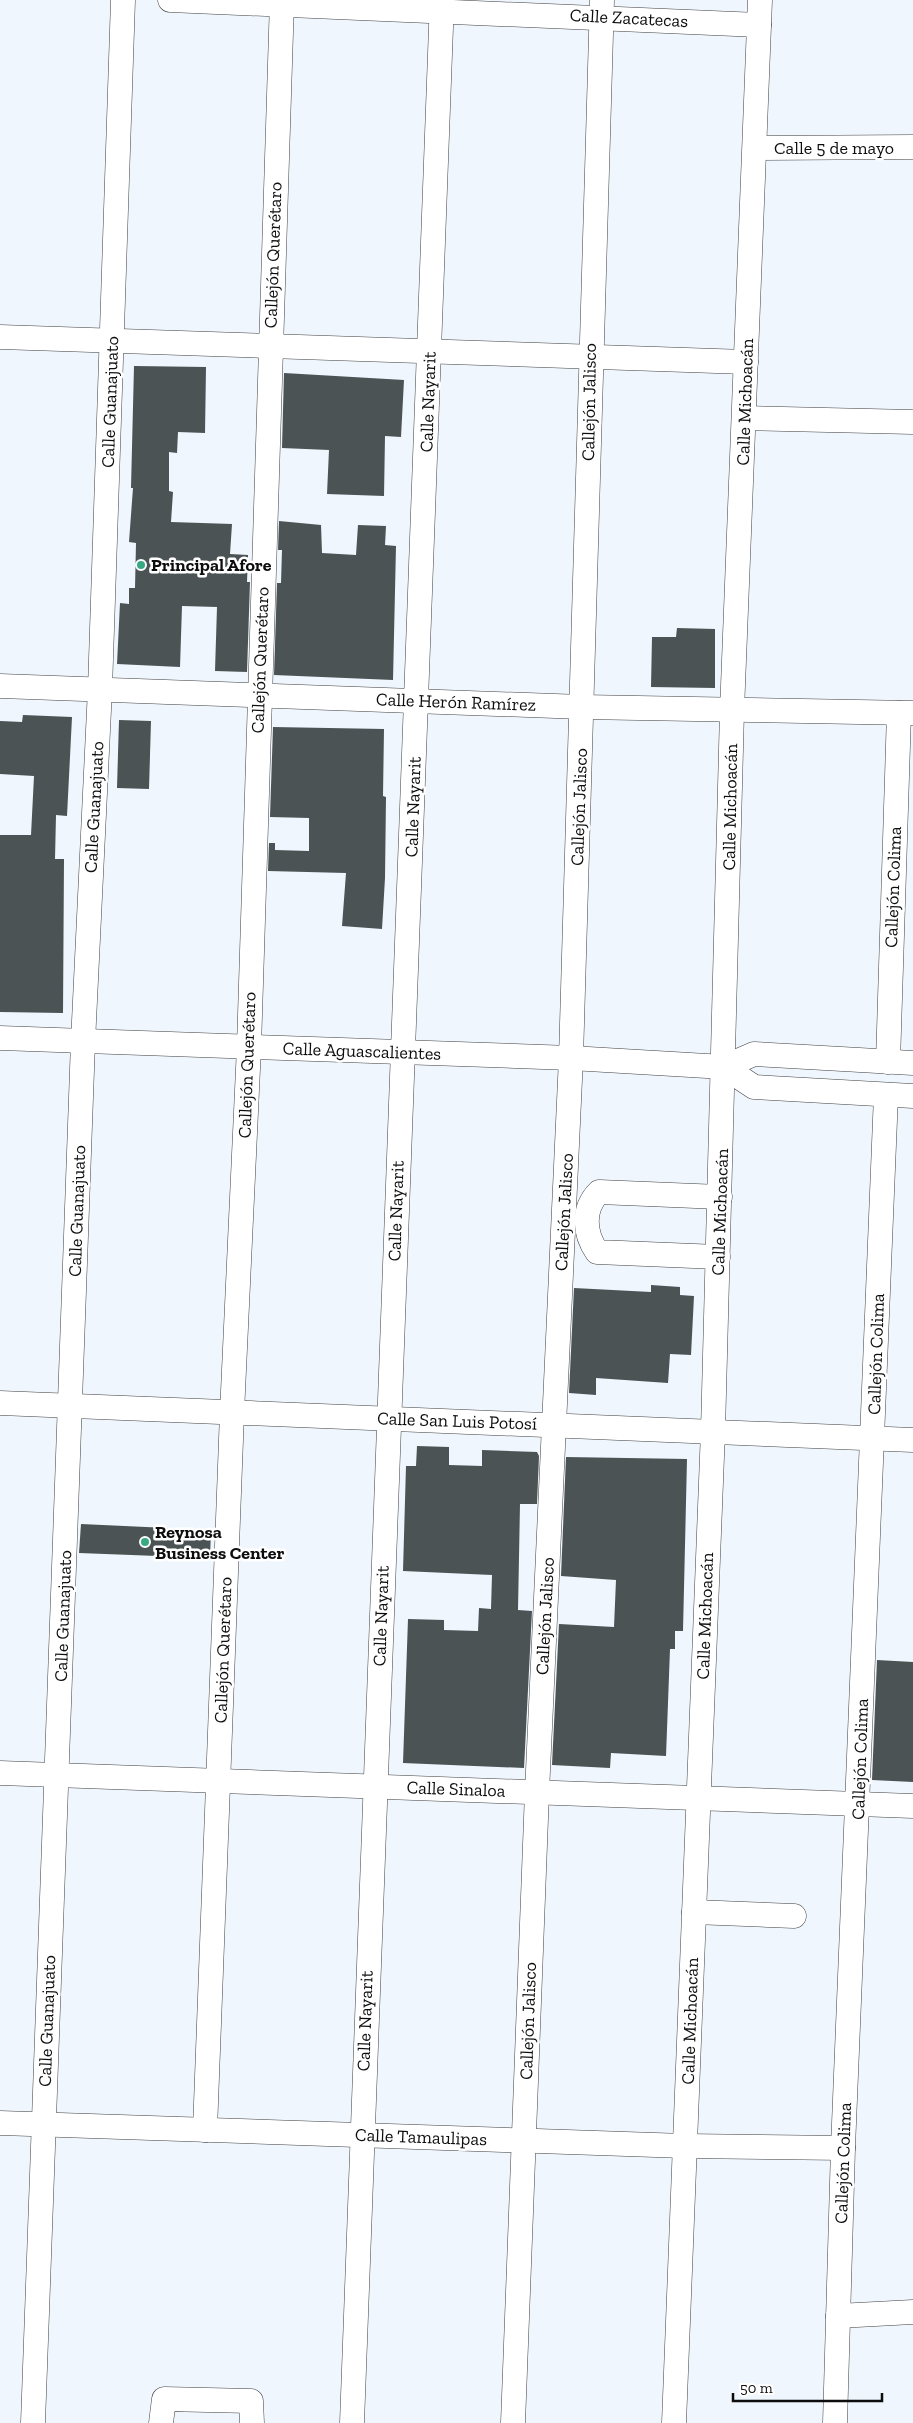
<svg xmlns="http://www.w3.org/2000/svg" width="913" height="2423" font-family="'Zilla Slab',serif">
  <rect width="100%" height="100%" fill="#eff6fd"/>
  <g fill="#4b5354">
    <polygon points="134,366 206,367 205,433 178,432 177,453 169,452 169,491 173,492 171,522 232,524 230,554 248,555 247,582 250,582 247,672 215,671 217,607 182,606 180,667 117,664 120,603 129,604 129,588 135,588 136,543 129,542 133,488 131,488"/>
    <polygon points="284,373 404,380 401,437 385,436 384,496 327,494 329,450 282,448"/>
    <polygon points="279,521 321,525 322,553 356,555 358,525 386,526 385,545 396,546 393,680 274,675 277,583 281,583 282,550 278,550"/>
    <polygon points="677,628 715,629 715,688 651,687 652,637 676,637"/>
    <polygon points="23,715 72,717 67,816 56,815 55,859 64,859 63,1013 0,1012 0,835 31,835 34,776 0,774 0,721 22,722"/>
    <polygon points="119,720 151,721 149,789 117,788"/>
    <polygon points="273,727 384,729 383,796 386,797 385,878 382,929 342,926 346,873 268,871 269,843 275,843 275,850 309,851 309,818 270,817"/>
    <polygon points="651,1285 680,1287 680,1295 694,1296 691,1355 670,1354 668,1383 596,1378 596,1395 569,1393 574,1288 651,1292"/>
    <polygon points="417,1446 449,1447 449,1465 482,1466 482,1450 537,1452 539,1456 537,1504 520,1504 518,1610 532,1611 524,1768 403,1763 408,1619 444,1620 444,1630 478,1631 479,1608 491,1609 492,1575 403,1571 406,1466 416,1466"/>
    <polygon points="566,1457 687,1459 683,1631 675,1631 675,1649 670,1649 666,1756 611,1753 610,1768 552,1765 559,1624 614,1627 616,1580 561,1576"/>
    <polygon points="81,1524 211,1530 210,1558 79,1553"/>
    <polygon points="877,1660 913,1662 913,1782 872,1780"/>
  </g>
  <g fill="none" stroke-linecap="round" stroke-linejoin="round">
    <g stroke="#404040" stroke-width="25">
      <g id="minor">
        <polyline points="170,0 759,25"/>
        <polyline points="755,148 913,147"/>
        <polyline points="0,337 746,362"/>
        <polyline points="744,418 913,422"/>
        <polyline points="0,686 582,707 913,713"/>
        <polyline points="0,1038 571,1058 724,1067 754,1054 913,1063"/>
        <polyline points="888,1062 899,713"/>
        <polyline points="724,1067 754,1087 913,1096"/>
        <path d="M718,1257l-121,-5c-13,-19 -15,-43 2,-60l121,5"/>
        <polyline points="0,1403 913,1440"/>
        <polyline points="0,1773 913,1806"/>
        <polyline points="694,1912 794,1916"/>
        <polyline points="0,2123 685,2146 843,2148"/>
        <polyline points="205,2130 232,1413 249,1047 282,0"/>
        <polyline points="838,2316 913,2312"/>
        <polyline points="33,2423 83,1042 100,689 123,0"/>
        <polyline points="161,2423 164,2399 251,2401 252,2423"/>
        <polyline points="352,2423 442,0"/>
        <polyline points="513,2423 537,1792 571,1058 602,0"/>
        <polyline points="674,2423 713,1431 732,711 760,0"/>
        <polyline points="835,2423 843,2148 886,1095"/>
      </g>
    </g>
    <use href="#minor" stroke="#fff" stroke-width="24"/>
  </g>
  <g fill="#37aa83" stroke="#fff" stroke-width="2">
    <circle cx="141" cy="565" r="5"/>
    <circle cx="145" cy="1542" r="5"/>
  </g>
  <g text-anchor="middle" stroke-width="5" stroke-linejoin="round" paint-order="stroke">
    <g font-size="18" fill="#0d0d0d" stroke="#fff">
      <text transform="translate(629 18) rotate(3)" y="6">Calle Zacatecas</text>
      <text x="834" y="154">Calle 5 de mayo</text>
      <text transform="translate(273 255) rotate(-88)" y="6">Callejón Querétaro</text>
      <text transform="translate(110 402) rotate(-88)" y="6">Calle Guanajuato</text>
      <text transform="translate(428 402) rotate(-88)" y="6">Calle Nayarit</text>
      <text transform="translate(589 402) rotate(-89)" y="6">Callejón Jalisco</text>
      <text transform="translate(745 402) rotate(-88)" y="6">Calle Michoacán</text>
      <text transform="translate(260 660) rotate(-88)" y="6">Callejón Querétaro</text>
      <text transform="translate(456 702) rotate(2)" y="6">Calle Herón Ramírez</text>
      <text transform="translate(94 807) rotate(-87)" y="6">Calle Guanajuato</text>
      <text transform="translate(413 807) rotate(-88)" y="6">Calle Nayarit</text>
      <text transform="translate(579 807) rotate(-88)" y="6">Callejón Jalisco</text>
      <text transform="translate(730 807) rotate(-89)" y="6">Calle Michoacán</text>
      <text transform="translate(893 887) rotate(-88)" y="6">Callejón Colima</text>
      <text transform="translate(362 1051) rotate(2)" y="6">Calle Aguascalientes</text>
      <text transform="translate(247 1065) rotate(-88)" y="6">Callejón Querétaro</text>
      <text transform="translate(77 1211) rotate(-88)" y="6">Calle Guanajuato</text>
      <text transform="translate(396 1211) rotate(-88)" y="6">Calle Nayarit</text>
      <text transform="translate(564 1212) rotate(-87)" y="6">Callejón Jalisco</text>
      <text transform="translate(720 1212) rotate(-88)" y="6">Calle Michoacán</text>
      <text transform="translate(876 1354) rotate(-88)" y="6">Callejón Colima</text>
      <text transform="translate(457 1421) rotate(2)" y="6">Calle San Luis Potosí</text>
      <text transform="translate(63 1616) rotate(-88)" y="6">Calle Guanajuato</text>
      <text transform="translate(381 1616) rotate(-88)" y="6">Calle Nayarit</text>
      <text transform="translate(545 1616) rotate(-87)" y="6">Callejón Jalisco</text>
      <text transform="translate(705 1616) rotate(-88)" y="6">Calle Michoacán</text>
      <text transform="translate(223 1650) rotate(-88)" y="6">Callejón Querétaro</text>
      <text transform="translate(860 1759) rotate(-88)" y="6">Callejón Colima</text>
      <text transform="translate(456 1789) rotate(2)" y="6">Calle Sinaloa</text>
      <text transform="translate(47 2021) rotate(-88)" y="6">Calle Guanajuato</text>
      <text transform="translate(365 2021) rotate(-88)" y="6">Calle Nayarit</text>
      <text transform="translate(528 2021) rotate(-88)" y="6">Callejón Jalisco</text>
      <text transform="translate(690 2021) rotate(-88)" y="6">Calle Michoacán</text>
      <text transform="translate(421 2137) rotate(2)" y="6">Calle Tamaulipas</text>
      <text transform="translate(843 2163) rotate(-88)" y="6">Callejón Colima</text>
    </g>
    <g font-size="18" font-weight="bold" fill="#0d0d0d" stroke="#fff" text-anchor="start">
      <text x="151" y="571">Principal Afore</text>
      <text x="155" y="1538">Reynosa<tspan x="155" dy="21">Business Center</tspan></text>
    </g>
  </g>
  <path d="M733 2393v8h149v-8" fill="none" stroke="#0d0d0d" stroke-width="2.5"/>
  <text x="740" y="2393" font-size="15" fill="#0d0d0d" stroke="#ffffff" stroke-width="4" paint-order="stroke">50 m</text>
</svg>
